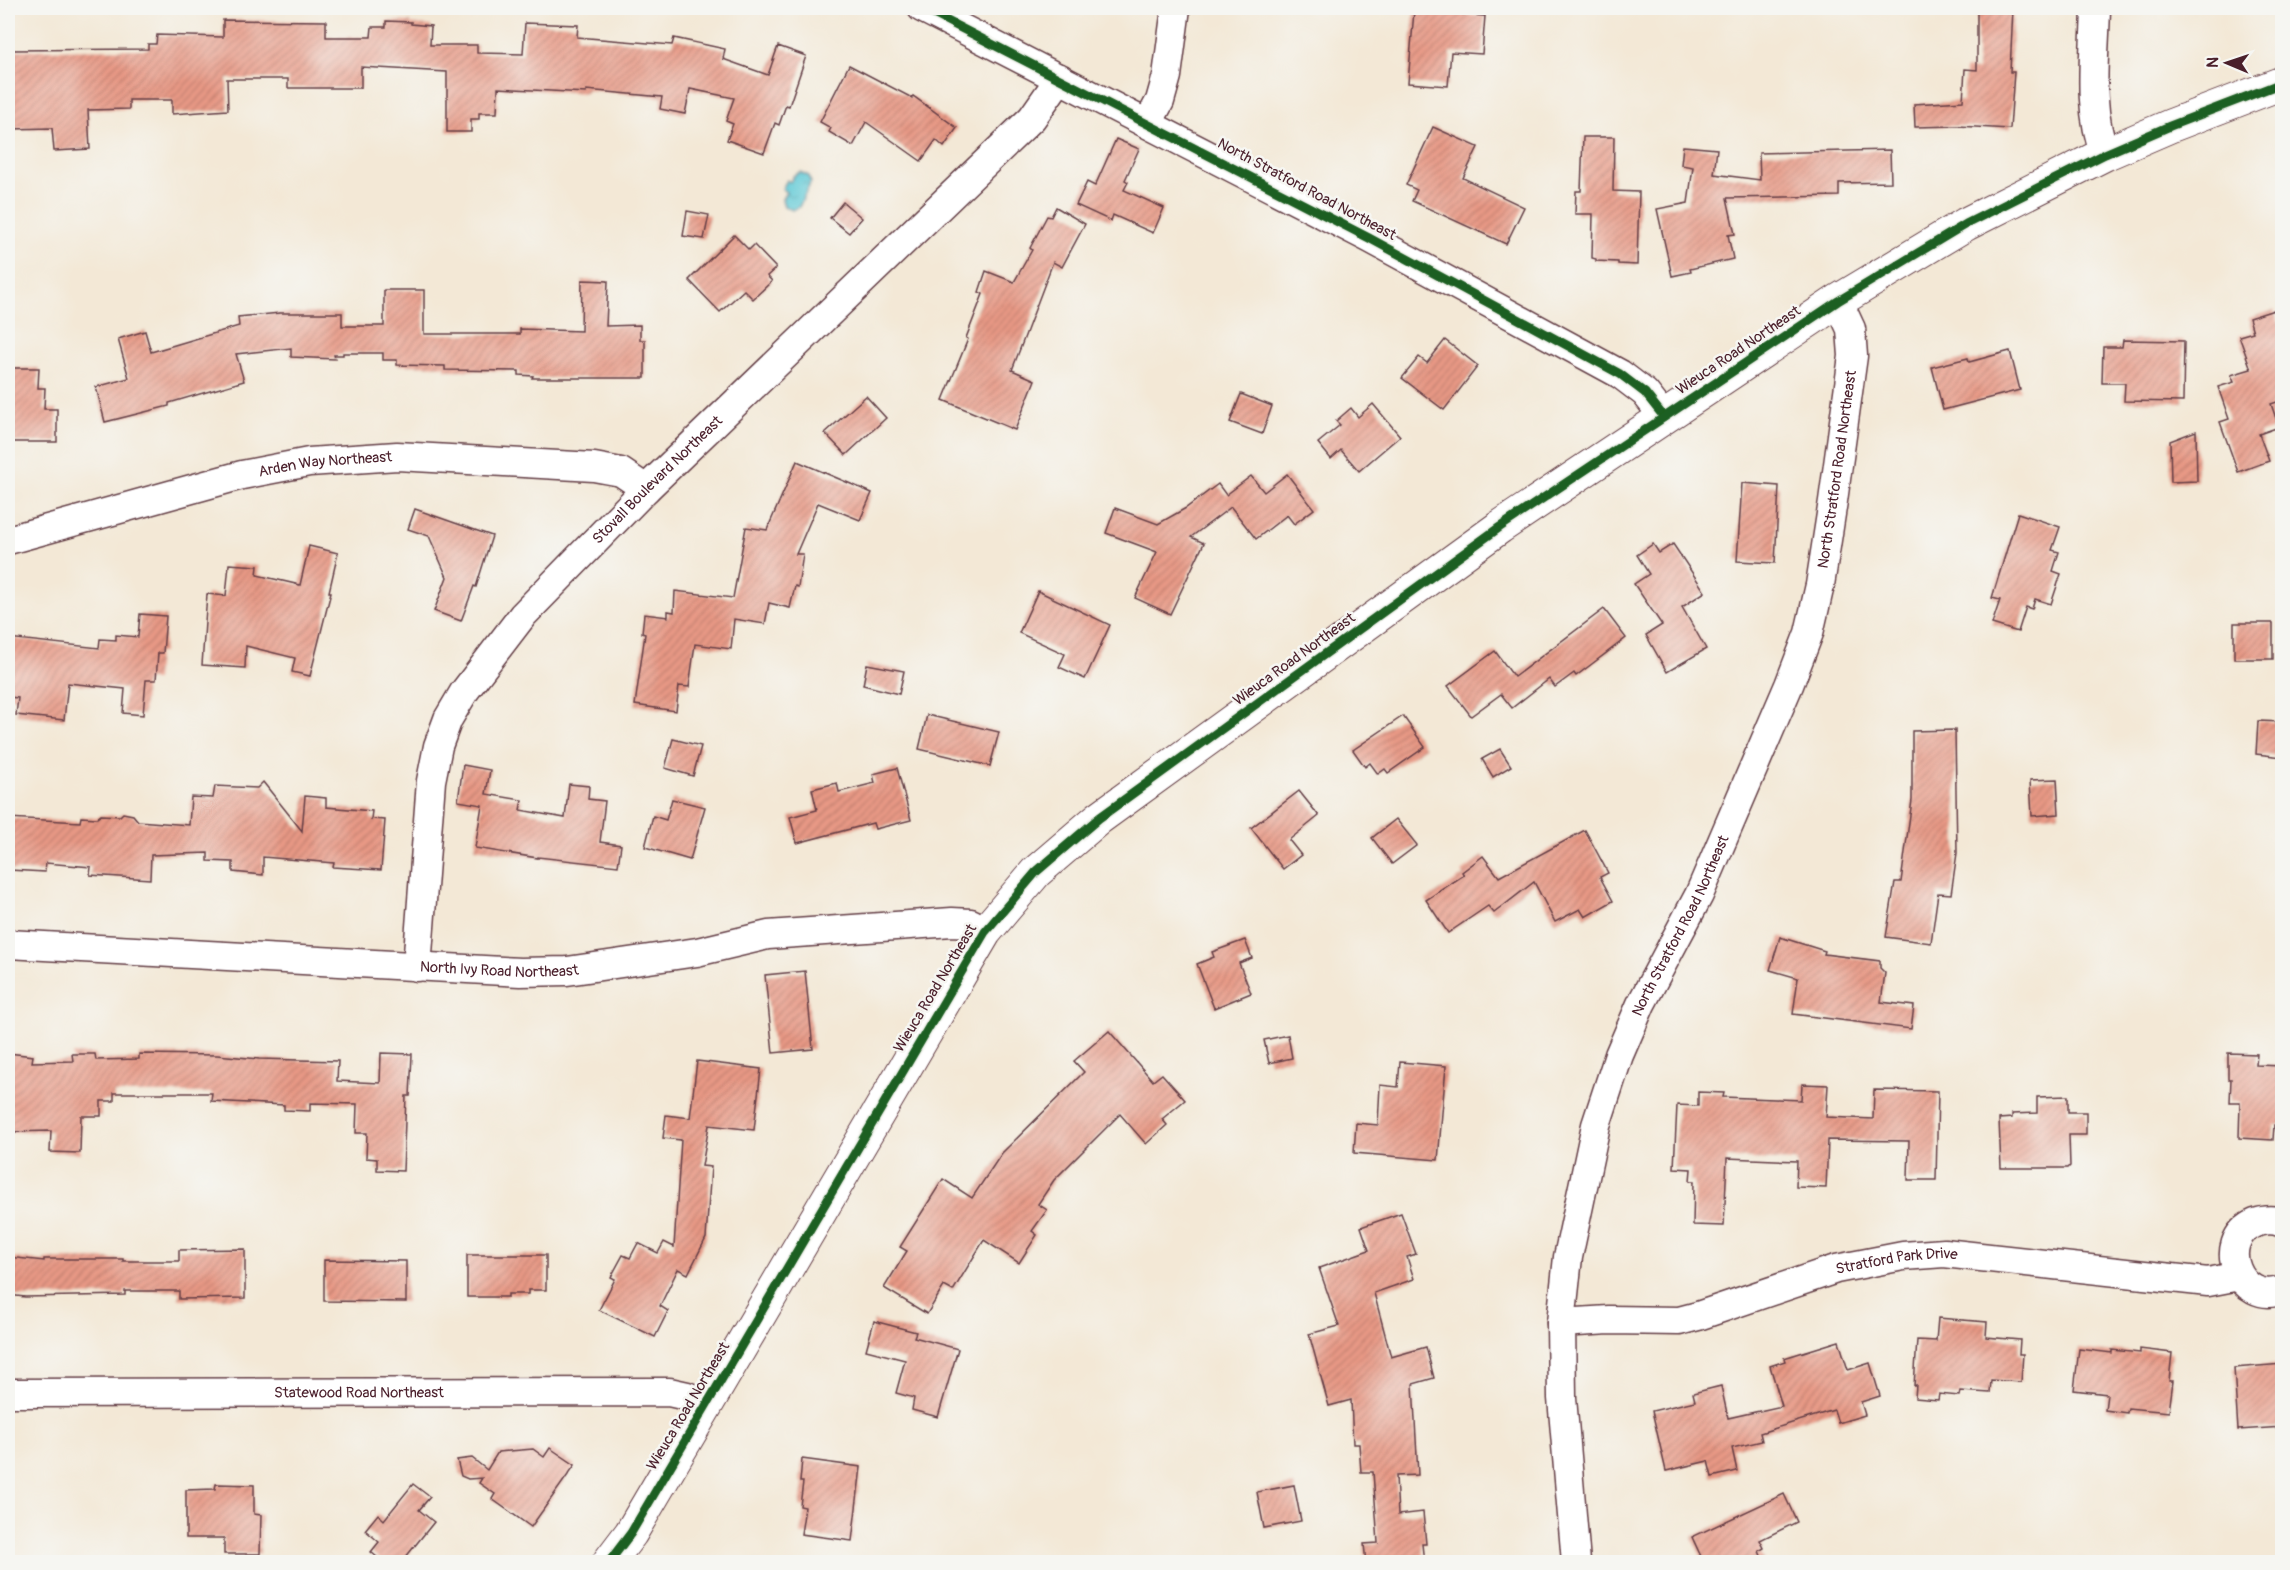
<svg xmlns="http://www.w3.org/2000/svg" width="2290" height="1570" font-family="Pangolin,sans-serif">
  <defs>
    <pattern id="water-ripples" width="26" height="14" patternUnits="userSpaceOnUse" patternTransform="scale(1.5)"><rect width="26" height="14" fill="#5dc9d6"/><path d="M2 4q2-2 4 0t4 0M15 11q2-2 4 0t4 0" fill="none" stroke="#52acb8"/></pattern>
    <pattern id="building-hatch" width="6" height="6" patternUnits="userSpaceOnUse" patternTransform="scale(1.5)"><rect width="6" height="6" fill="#e89985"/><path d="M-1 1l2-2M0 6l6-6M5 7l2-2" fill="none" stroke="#be7c6d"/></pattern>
  </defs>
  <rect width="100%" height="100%" fill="#f6f6f2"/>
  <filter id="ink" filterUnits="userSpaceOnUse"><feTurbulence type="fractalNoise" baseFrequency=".0167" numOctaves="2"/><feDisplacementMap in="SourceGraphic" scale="12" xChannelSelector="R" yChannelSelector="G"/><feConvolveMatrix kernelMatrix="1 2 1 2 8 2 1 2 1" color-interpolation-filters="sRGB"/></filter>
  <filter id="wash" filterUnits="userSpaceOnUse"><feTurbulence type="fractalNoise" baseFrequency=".008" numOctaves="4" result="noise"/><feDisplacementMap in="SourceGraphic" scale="24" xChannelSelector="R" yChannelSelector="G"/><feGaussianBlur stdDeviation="1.35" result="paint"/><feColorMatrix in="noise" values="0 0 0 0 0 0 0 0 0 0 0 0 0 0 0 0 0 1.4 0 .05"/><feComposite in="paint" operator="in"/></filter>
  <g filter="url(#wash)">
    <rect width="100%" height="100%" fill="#f3e8d6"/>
    <polygon fill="url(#water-ripples)" stroke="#547480" stroke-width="1.5" points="800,172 809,176 809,179 811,182 799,207 792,210 784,206 782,199 786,192 782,189 787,180 790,182 794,175"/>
    <g id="blocks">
      <g fill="url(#building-hatch)">
        <polygon points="1977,8 2013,8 2010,72 2014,72 2010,129 1958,126 1915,127 1914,104 1963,101 1965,69 1977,70"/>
        <polygon points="1414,11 1485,16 1482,54 1451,52 1448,86 1408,83"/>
        <polygon points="223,20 326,21 326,37 371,37 372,27 386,27 386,21 411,22 411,24 431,26 430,45 477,45 477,53 523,54 525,23 578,25 577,37 672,45 674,38 725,49 723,59 768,75 778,46 806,56 789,106 786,105 779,125 775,123 764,153 727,140 733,124 726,121 734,98 690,89 685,114 660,109 662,97 586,90 586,93 498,88 497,113 479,113 479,119 471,119 471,132 447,132 447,72 361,67 361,88 288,88 288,79 227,79 228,110 172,114 172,100 129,100 129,109 88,110 90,149 54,151 52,128 11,129 10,50 148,49 148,44 156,44 157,35 223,37"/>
        <polygon points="849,65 912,98 913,96 957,128 944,147 936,140 921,161 866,122 853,146 829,132 831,128 820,122"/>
        <polygon points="1433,127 1478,147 1463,178 1524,207 1506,244 1412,201 1417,190 1406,185"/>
        <polygon points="1583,137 1614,137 1613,191 1639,192 1637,265 1618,264 1618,262 1596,261 1596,259 1592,258 1593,214 1575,214 1576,191 1581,191"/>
        <polygon points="1116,139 1139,149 1125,180 1128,182 1124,190 1164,208 1153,233 1113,215 1111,221 1076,205 1087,182 1095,186"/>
        <polygon points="1683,146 1717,149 1714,174 1760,180 1759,153 1890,150 1891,182 1839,183 1839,196 1727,198 1735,234 1728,235 1733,259 1690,269 1691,272 1672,276 1657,209 1688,203 1693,167 1681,165"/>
        <polygon points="843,202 862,218 849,233 830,218"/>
        <polygon points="1056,207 1085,224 1062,267 1053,262 1012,370 1035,380 1015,430 943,400 968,339 966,338 983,294 979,292 986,271 1014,282 1032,250 1030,248 1047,216 1051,217"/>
        <polygon points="687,211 709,215 704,239 683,236"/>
        <polygon points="734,235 749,250 754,245 776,268 767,276 772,281 753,299 744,290 720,312 689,280"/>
        <polygon points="582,280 608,281 606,326 640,325 640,340 645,340 645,378 532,378 533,376 519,375 519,371 445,370 445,366 397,365 397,360 383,360 383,353 343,353 343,355 334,355 335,359 291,357 291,348 236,354 244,381 169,403 169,406 105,422 96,387 129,378 118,339 145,331 151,352 239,326 238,317 280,313 342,313 342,326 384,326 384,290 424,290 424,334 520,334 520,329 581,331"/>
        <polygon points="2274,310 2278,322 2283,320 2283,400 2271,404 2279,427 2259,434 2269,461 2238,472 2220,422 2229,419 2218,387 2234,382 2231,375 2251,369 2239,336 2253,332 2249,318"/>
        <polygon points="1445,340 1478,366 1444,410 1402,378 1419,357 1427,363"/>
        <polygon points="2123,340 2184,341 2183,402 2124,401 2125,383 2102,383 2103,347 2122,347"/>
        <polygon points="2010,351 2020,390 1943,410 1932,367 1968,358 1969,362"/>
        <polygon points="12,368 39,368 38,388 45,388 44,409 57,409 57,442 8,442 8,409 11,409"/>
        <polygon points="1241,394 1272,406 1262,434 1230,422"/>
        <polygon points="866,396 886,418 846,455 825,433"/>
        <polygon points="1373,404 1400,436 1359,471 1341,450 1331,459 1318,443 1340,425 1336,421 1351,408 1358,417"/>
        <polygon points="2196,431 2197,481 2171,482 2170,441"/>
        <polygon points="797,461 872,493 860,520 818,503 796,554 803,554 798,587 795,586 790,608 769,603 765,624 734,619 731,649 695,644 689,687 679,686 676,711 635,705 645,634 642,633 644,614 668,617 668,611 674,612 675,591 733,598 746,527 767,530"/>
        <polygon points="1287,474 1314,509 1294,524 1287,515 1256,539 1231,507 1191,537 1204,543 1170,614 1135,598 1157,552 1106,533 1115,508 1158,524 1186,508 1218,484 1226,495 1251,476 1264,492"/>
        <polygon points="1742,483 1779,486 1775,563 1737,561"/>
        <polygon points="415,509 492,536 476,587 474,586 461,621 434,611 447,577 429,536 408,529"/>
        <polygon points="2018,513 2060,527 2052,550 2059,552 2053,571 2061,574 2051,604 2035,599 2032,609 2026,607 2018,632 1992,624 2000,600 1992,598"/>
        <polygon points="1653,544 1659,553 1673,544 1705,592 1682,607 1706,649 1667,672 1646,635 1662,625 1634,584 1649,574 1637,555"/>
        <polygon points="309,546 338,553 329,592 331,592 310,676 292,672 295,658 246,646 245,668 202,665 207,594 226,596 229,564 258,566 257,575 300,585"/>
        <polygon points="1038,591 1110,625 1085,679 1059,667 1065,654 1019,633"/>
        <polygon points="1604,609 1626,638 1576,676 1574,673 1555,687 1549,679 1512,708 1501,694 1471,716 1448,686 1495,651 1514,677"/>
        <polygon points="140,614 166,616 163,653 158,653 156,680 146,680 143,715 123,713 125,689 68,683 64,720 16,715 18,698 8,697 8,638 99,648 100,639 116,640 116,635 138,637"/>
        <rect x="2234" y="623" width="39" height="36"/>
        <polygon points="867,664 904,671 899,694 863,685"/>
        <polygon points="927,715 999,732 990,766 919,749"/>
        <polygon points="1403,716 1425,747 1388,773 1385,769 1378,774 1370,763 1365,767 1353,750"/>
        <polygon points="2258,721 2283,722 2283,757 2256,754"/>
        <polygon points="1955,730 1957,853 1951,894 1938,893 1931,943 1886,937 1895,882 1901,882 1912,800 1912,731"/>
        <polygon points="673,739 701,746 693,776 665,768"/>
        <polygon points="1500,749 1511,766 1493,777 1482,759"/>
        <polygon points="463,765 490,770 486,794 522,800 520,810 565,818 569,784 589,786 588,799 605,801 600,842 621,845 618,866 538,857 538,858 475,848 482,805 458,801"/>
        <polygon points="897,768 911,820 875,829 873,823 797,843 790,817 817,810 812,789 837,783 839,792 875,783 873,774"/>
        <polygon points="2057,779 2059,814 2032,816 2030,780"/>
        <polygon points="263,782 302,831 305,796 326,798 326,807 372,811 371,819 385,820 381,870 333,867 334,863 263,857 263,875 233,872 233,862 208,861 208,853 151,855 150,879 90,875 91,867 46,863 45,872 9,870 8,818 80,822 81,817 97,818 101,815 120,816 123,813 133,815 138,821 189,825 191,797 213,798 215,786 257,788"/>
        <polygon points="1299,791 1319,816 1289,840 1301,855 1283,869 1251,828"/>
        <polygon points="672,799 705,807 690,860 645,847 653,816 666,820"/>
        <polygon points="1396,819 1417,845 1392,864 1372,838"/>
        <polygon points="1585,830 1608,873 1600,877 1613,901 1585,917 1580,909 1555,922 1534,882 1494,913 1488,906 1448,933 1426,900 1464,875 1462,872 1483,856 1499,877"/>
        <polygon points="1780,937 1825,951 1824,954 1880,961 1880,968 1885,973 1881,1002 1914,1006 1911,1029 1793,1014 1798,978 1770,970"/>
        <polygon points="1245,940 1252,958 1239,963 1251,993 1214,1008 1197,964 1214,957 1212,952"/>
        <polygon points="805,971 813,1049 773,1053 765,975"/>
        <polygon points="1109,1031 1153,1081 1162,1074 1185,1100 1162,1119 1167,1125 1146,1144 1120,1114 1054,1180 1038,1204 1047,1210 1032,1231 1037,1235 1019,1263 984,1240 953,1291 944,1286 927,1314 884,1288 907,1251 900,1247 943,1179 972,1198 1002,1153 1084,1072 1074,1061"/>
        <polygon points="1288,1035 1292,1058 1269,1063 1264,1040"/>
        <polygon points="8,1053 33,1056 32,1062 73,1061 72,1054 95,1054 96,1060 139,1059 139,1054 217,1055 259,1059 338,1061 337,1081 380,1083 381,1053 412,1054 410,1096 406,1096 403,1171 377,1170 377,1159 366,1158 367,1133 356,1133 357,1104 310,1103 310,1111 284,1110 284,1105 211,1101 212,1093 114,1093 114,1101 101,1101 101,1116 81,1116 80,1153 50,1152 51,1131 8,1132"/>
        <polygon points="2228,1053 2257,1054 2256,1065 2283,1066 2283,1125 2274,1125 2273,1140 2239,1138 2240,1102 2230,1102 2231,1079 2228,1079"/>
        <polygon points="697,1061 761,1069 754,1130 709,1125 702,1166 711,1167 706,1238 688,1274 678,1269 660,1306 668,1311 655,1337 599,1310 615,1279 611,1277 623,1255 630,1258 638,1243 658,1253 664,1242 674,1247 681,1140 663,1138 666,1115 690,1118"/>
        <polygon points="1400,1062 1446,1066 1438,1160 1354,1153 1356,1123 1378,1125 1380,1085 1398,1087"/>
        <polygon points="1802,1084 1828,1085 1826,1117 1873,1119 1874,1090 1938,1091 1936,1180 1908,1180 1909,1141 1828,1140 1826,1188 1796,1187 1797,1161 1727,1158 1724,1226 1693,1225 1694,1181 1690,1181 1691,1169 1674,1168 1677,1105 1698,1106 1698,1092 1724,1093 1723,1097 1801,1100"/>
        <polygon points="2068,1096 2068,1112 2086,1112 2086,1135 2069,1135 2070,1166 2068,1168 2001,1168 1999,1119 2012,1118 2012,1114 2037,1113 2037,1097"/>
        <polygon points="1401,1213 1416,1254 1407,1257 1414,1279 1374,1293 1391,1357 1426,1347 1434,1378 1413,1384 1418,1475 1396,1476 1398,1515 1423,1512 1426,1544 1422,1544 1424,1563 1366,1563 1364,1544 1378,1543 1373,1472 1361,1472 1359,1444 1353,1444 1351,1400 1329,1406 1309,1334 1339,1326 1319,1268 1369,1250 1361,1227"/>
        <polygon points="245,1249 245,1298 179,1299 179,1291 125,1291 125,1295 25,1297 8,1295 8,1257 44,1261 44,1259 123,1259 123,1261 179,1261 179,1250"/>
        <polygon points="467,1255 546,1255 546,1290 528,1290 528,1294 508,1294 508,1297 467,1297"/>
        <polygon points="324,1260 406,1261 406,1302 324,1301"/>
        <polygon points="1938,1318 1987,1322 1986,1337 2020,1340 2019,1354 2023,1354 2021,1382 1991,1380 1990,1393 1960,1391 1959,1396 1939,1394 1938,1400 1915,1398 1916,1385 1914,1386 1917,1340 1936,1341"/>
        <polygon points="874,1321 916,1332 914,1337 958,1349 938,1417 912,1410 914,1398 896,1393 905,1360 866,1350"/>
        <polygon points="1839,1341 1848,1370 1870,1363 1880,1396 1861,1402 1865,1415 1838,1423 1834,1410 1760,1433 1762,1441 1732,1448 1737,1471 1712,1477 1708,1461 1666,1471 1652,1411 1695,1401 1693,1393 1721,1386 1728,1418 1782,1406 1770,1366 1785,1361 1784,1358"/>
        <polygon points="2079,1349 2112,1353 2112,1350 2140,1353 2140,1349 2172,1353 2169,1381 2173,1381 2169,1412 2128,1408 2127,1413 2105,1410 2107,1394 2074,1390"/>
        <polygon points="2283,1364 2283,1427 2238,1430 2234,1368"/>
        <polygon points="550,1448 575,1465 531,1527 492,1499 495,1494 479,1483 482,1478 468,1479 461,1476 457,1460 472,1458 487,1470 498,1452 533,1449 544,1457"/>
        <polygon points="802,1459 861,1467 852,1541 801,1534 805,1507 800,1506 803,1482 800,1482"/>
        <polygon points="216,1484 254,1485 254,1514 261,1515 260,1554 224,1554 224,1538 186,1538 186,1490 215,1489"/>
        <polygon points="413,1484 430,1497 419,1510 434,1522 401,1563 384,1563 371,1552 379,1542 365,1530 378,1514 384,1520"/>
        <polygon points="1294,1485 1301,1521 1264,1528 1257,1492"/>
        <polygon points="1784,1494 1797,1522 1760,1540 1764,1548 1759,1551 1764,1563 1704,1563 1692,1537"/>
      </g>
    </g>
  </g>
  <g filter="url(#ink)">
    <use href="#blocks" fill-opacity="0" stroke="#633d45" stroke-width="1.5"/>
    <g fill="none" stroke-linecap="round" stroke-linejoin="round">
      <g stroke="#633d45" stroke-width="31">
        <g id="minor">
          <polyline points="922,8 1369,238 1620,374 1645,393 1664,417"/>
          <path d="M2096,8c-1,48 -9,100 9,146"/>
          <polyline points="1148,123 1160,101 1167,76 1176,8"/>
          <path id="s1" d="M8,540l234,-65 67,-13 88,-6 197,11 27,5 25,17"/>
          <path id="s2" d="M8,944l512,28 47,-1 130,-19 71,-17 184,-13 19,1 14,9"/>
          <path id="s3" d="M417,967l14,-186 7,-35 10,-27 16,-27 59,-77 123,-126 386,-371 28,-40"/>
          <path d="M2282,1223c-8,-4 -18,-3 -27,0 -42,18 -15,84 27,67"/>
          <path id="s4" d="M1561,1323l48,-3 70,1 19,-5 138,-47 67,-13 41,-3 264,29 31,-6"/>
          <path id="s5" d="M8,1393l661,-1 18,4 19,9"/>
          <path id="s6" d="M1576,1562l-14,-164 -1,-75 7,-66 28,-132 23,-70 22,-51 58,-109 90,-210 20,-52 11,-48 13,-84 20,-145 -2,-27 -13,-28"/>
        </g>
      </g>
      <g stroke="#633d45" stroke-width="35">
        <polyline id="tertiary" points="609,1562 631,1533 985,932 1036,872 1099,818 1500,527 1838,301 1966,224 2105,154 2170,126 2282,83"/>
      </g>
      <use href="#minor" stroke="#fff" stroke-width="28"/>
      <use href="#tertiary" stroke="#fff" stroke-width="33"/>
      <g stroke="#f6f6f2" stroke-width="13">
        <g id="cycleway">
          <polyline points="922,8 1369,238 1620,374 1645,393 1664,417"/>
          <polyline points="609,1562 631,1533 985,932 1036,872 1099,818 1500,527 1838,301 1966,224 2105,154 2170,126 2282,83"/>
        </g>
      </g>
      <use href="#cycleway" stroke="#1b5e20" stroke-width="9"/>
    </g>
  </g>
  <g text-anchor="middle" stroke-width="5" stroke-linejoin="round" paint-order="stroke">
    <g font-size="15" fill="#4a1f2b" stroke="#f6f6f2">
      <text transform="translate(1307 189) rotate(28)" y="5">North Stratford Road Northeast</text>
      <text transform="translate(1738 350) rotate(-34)" y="5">Wieuca Road Northeast</text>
      <text dy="5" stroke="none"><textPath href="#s1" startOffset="327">Arden Way Northeast</textPath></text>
      <text dy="5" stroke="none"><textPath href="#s6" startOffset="1144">North Stratford Road Northeast</textPath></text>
      <text dy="5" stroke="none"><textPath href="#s3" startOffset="570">Stovall Boulevard Northeast</textPath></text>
      <text transform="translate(1294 659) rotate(-36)" y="5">Wieuca Road Northeast</text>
      <text dy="5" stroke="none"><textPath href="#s6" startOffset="658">North Stratford Road Northeast</textPath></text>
      <text dy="5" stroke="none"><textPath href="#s2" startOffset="492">North Ivy Road Northeast</textPath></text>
      <text transform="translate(935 988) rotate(-59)" y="5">Wieuca Road Northeast</text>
      <text dy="5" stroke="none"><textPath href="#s4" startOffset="345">Stratford Park Drive</textPath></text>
      <text dy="5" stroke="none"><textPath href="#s5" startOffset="351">Statewood Road Northeast</textPath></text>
      <text transform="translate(688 1406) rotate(-59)" y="5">Wieuca Road Northeast</text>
    </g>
  </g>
  <rect width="2290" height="1570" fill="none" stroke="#f6f6f2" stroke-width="30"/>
  <g transform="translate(2227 63) rotate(272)" stroke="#f6f6f2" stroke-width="4.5" paint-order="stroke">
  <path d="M0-4.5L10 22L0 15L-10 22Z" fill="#4a1f2b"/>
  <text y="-9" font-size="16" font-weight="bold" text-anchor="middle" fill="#4a1f2b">N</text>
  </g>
</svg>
